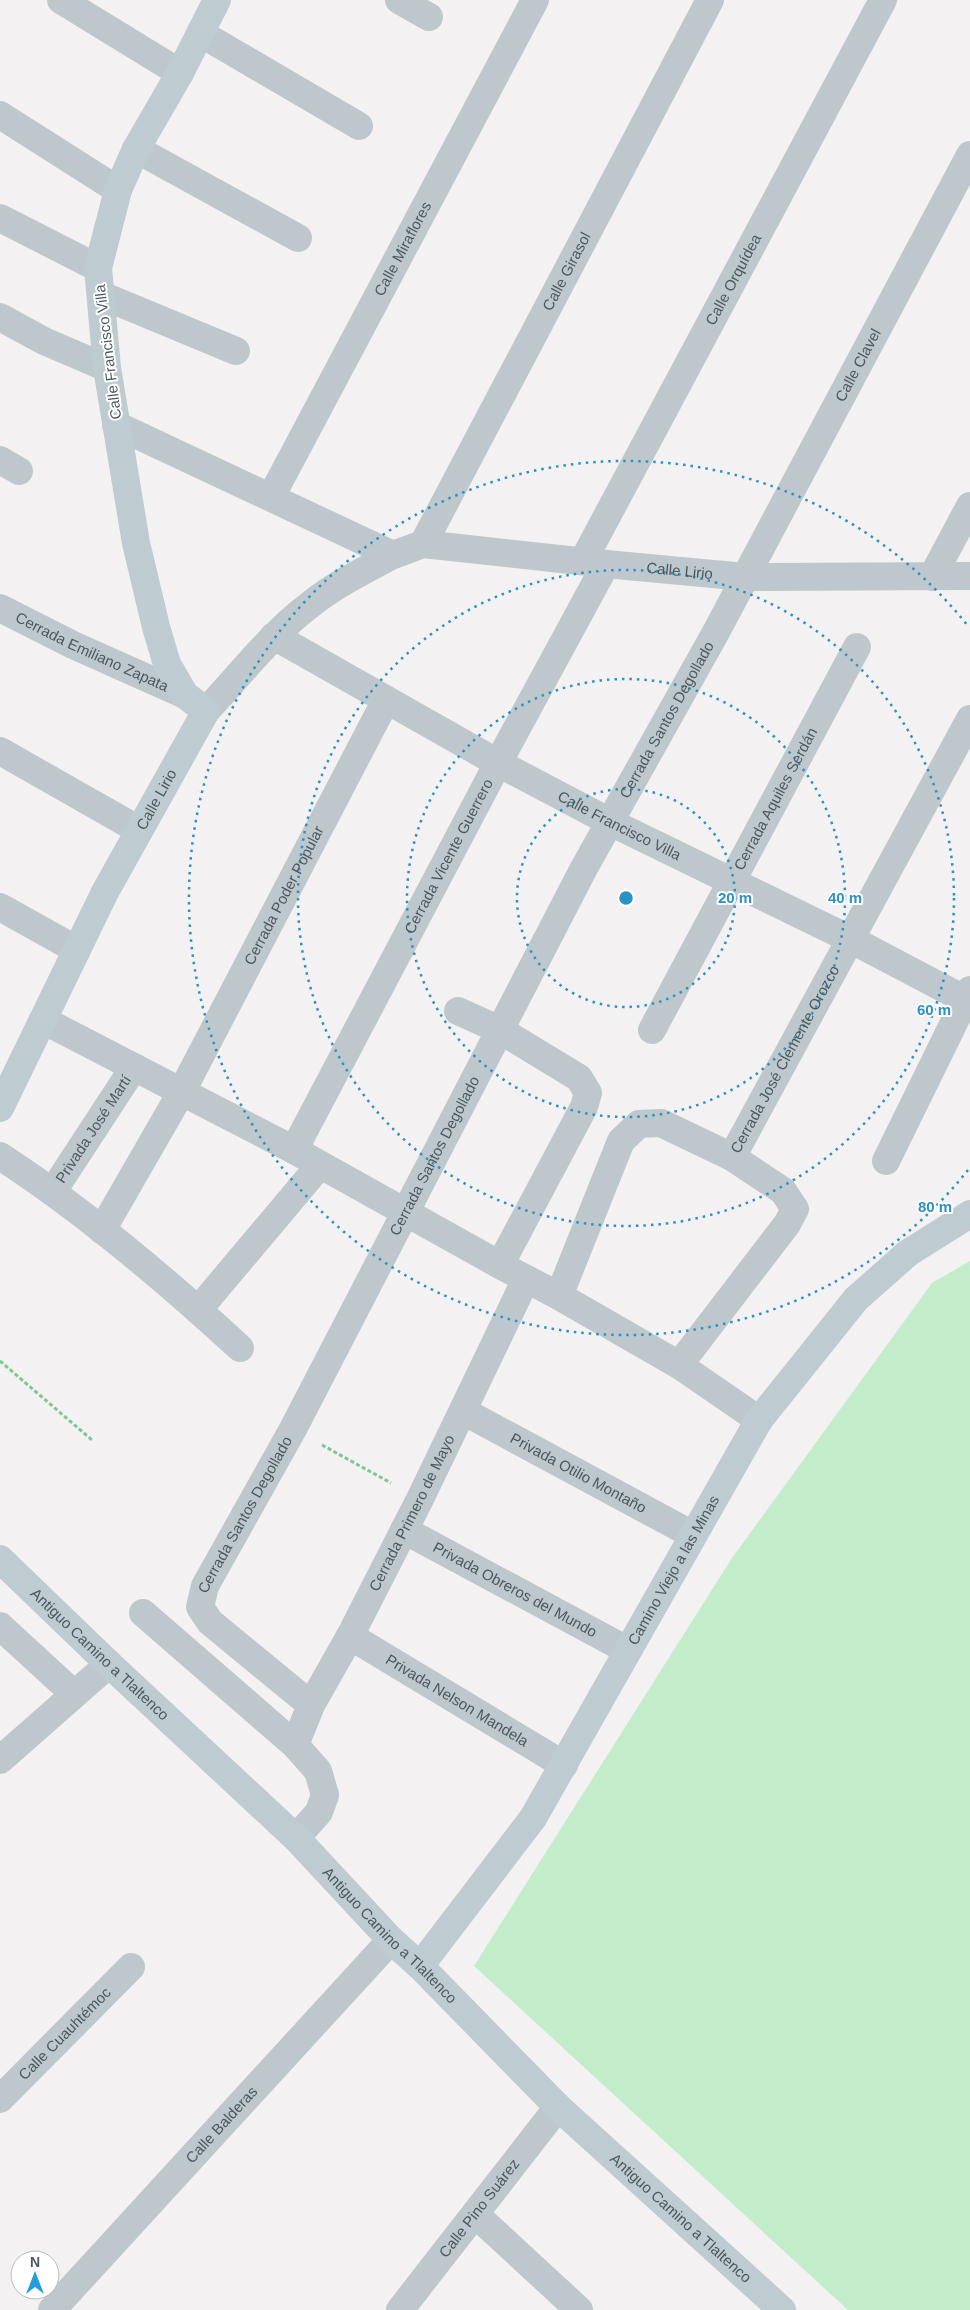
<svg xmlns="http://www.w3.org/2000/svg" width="970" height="2310" font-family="Helvetica,sans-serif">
  <rect width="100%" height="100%" fill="#f3f1f1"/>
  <polygon fill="#c3edca" points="970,1261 970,2310 848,2310 474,1966 732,1558 932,1283"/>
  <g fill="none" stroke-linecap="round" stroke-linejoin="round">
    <g stroke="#7dc892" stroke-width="3" stroke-dasharray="4 2.5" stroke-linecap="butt">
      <polyline points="0,1361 92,1440"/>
      <polyline points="322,1445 391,1483"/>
    </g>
    <g stroke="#bec8cc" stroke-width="28">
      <polyline points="61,0 180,73"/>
      <polyline points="399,0 429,17"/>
      <polyline points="200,33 359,126"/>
      <polyline points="0,115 118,190"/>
      <polyline points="136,149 298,238"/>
      <polyline points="0,218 98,268"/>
      <polyline points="101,295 236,351"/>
      <polyline points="0,317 44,341 107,368"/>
      <path id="s1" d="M116,425l277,130 30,-11 183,20 139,13 225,-1"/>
      <polyline points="0,460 19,471"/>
      <path id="s2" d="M271,497l264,-497"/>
      <path id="s3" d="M423,544l287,-544"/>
      <path id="s4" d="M583,561l300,-561"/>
      <polyline points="932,577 970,506"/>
      <path id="s5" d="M0,608l73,37 112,50"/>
      <path id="s6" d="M274,636l224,127 112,59 242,118 118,62"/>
      <path d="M206,711c34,-36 65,-77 105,-107 25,-20 54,-34 82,-49"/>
      <polyline points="0,751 139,830"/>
      <polyline points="0,907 77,950"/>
      <polyline points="458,1011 500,1030 579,1078 588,1093 584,1107 500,1265"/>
      <polyline points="43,1020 294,1150 500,1265 559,1296 679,1365 759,1420"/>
      <path id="s7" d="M652,1030l205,-383"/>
      <path id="s8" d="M294,1150l204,-387 108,-199"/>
      <path d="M0,1156c86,56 165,123 240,192"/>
      <path id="s9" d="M732,1157l238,-438"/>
      <polyline points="886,1161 970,990"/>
      <path id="s10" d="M53,1191l81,-124"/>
      <path id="s11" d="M102,1230l80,-139 204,-391"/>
      <polyline points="559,1296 621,1141 639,1124 661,1123 732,1157 783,1191 795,1209 787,1224 679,1365"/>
      <polyline points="198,1310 320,1165"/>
      <path id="s12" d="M463,1411l230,124"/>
      <path id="s13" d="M404,1530l223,120"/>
      <polyline points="143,1613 295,1745 318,1771 325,1795 319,1812 296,1838"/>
      <polyline points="0,1626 74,1694"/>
      <path id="s14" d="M350,1636l214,129"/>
      <path id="s15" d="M311,1705l-101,-83 -10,-15 5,-21 88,-157 291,-561 132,-236 254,-477"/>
      <path id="s16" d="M295,1745l16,-40 39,-69 70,-137 106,-220"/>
      <polyline points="0,1760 109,1664"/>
      <path id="s17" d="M0,2099l131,-132"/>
      <polyline points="475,2214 579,2310"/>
      <path id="s18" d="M52,2310l339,-370"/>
      <path id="s19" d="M400,2310l158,-203"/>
    </g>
    <g stroke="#becbd1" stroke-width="28">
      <path id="s20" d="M0,1108l105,-216 101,-181 -21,-16 -18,-31 -11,-37 -20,-84 -29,-175 -9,-100 20,-78 18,-41 44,-76 37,-73"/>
      <path id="s21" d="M0,1559l109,105 187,174 95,102 29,26 138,141 224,203"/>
      <path id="s22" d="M420,1966l113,-148 226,-398 97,-121 52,-46 62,-39"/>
    </g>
  </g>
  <g fill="none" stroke="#2b92c6" stroke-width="2.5" stroke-dasharray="2.5 5">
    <circle cx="626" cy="898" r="109"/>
    <circle cx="626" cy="898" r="219"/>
    <circle cx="626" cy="898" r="328"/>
    <path d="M968 1170A437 437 0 1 1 968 626"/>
  </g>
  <g text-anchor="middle" stroke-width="4" stroke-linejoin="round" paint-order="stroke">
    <g font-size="15" fill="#4a585d" stroke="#fff">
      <text dy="5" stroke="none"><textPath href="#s2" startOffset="281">Calle Miraflores</textPath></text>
      <text dy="5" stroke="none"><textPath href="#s3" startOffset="308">Calle Girasol</textPath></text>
      <text dy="5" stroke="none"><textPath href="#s4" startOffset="319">Calle Orquídea</textPath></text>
      <text transform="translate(108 352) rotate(-97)" y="5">Calle Francisco Villa</text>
      <text dy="5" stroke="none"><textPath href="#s15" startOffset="1555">Calle Clavel</textPath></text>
      <text dy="5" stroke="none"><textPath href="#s1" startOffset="596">Calle Lirio</textPath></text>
      <text dy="5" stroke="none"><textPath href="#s5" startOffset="102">Cerrada Emiliano Zapata</textPath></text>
      <text dy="5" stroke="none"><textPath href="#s15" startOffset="1152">Cerrada Santos Degollado</textPath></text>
      <text dy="5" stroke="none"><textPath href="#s20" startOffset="346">Calle Lirio</textPath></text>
      <text dy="5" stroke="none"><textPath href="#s7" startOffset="262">Cerrada Aquiles Serdán</textPath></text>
      <text dy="5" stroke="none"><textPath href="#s6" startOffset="394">Calle Francisco Villa</textPath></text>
      <text dy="5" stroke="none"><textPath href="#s8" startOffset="332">Cerrada Vicente Guerrero</textPath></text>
      <text dy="5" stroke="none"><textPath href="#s11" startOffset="381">Cerrada Poder Popular</textPath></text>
      <text dy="5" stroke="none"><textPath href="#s9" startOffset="111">Cerrada José Clemente Orozco</textPath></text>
      <text dy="5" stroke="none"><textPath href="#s10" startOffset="74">Privada José Martí</textPath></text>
      <text dy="5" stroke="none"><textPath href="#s15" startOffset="658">Cerrada Santos Degollado</textPath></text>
      <text dy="5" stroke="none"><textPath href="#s12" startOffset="131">Privada Otilio Montaño</textPath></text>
      <text dy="5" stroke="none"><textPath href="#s16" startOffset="260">Cerrada Primero de Mayo</textPath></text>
      <text dy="5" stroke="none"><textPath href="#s15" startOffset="252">Cerrada Santos Degollado</textPath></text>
      <text dy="5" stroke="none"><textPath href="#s22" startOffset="471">Camino Viejo a las Minas</textPath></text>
      <text dy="5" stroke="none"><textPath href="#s13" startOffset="126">Privada Obreros del Mundo</textPath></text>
      <text dy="5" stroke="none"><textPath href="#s21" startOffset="138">Antiguo Camino a Tlaltenco</textPath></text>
      <text dy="5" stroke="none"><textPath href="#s14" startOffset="125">Privada Nelson Mandela</textPath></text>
      <text dy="5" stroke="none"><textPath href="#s21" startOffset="542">Antiguo Camino a Tlaltenco</textPath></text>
      <text dy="5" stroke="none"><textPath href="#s17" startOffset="92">Calle Cuauhtémoc</textPath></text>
      <text dy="5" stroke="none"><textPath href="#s18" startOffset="251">Calle Balderas</textPath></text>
      <text dy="5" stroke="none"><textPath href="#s19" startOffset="129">Calle Pino Suárez</textPath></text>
      <text dy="5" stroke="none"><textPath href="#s21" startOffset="948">Antiguo Camino a Tlaltenco</textPath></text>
    </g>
  </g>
  <circle cx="626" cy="898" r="8" fill="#2b92c6" stroke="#fff" stroke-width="2.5"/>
  <g font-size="15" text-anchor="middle" font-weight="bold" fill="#2b92c6" stroke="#fff" stroke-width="4" stroke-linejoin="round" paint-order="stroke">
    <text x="735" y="903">20 m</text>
    <text x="845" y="903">40 m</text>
    <text x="934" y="1015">60 m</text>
    <text x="935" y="1212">80 m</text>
  </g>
  <g transform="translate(35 2275)"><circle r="24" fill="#ffffff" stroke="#b7bcbe"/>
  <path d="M0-4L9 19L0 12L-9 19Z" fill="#269cd8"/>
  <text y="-8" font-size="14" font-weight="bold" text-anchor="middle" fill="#4a585d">N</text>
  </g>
</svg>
